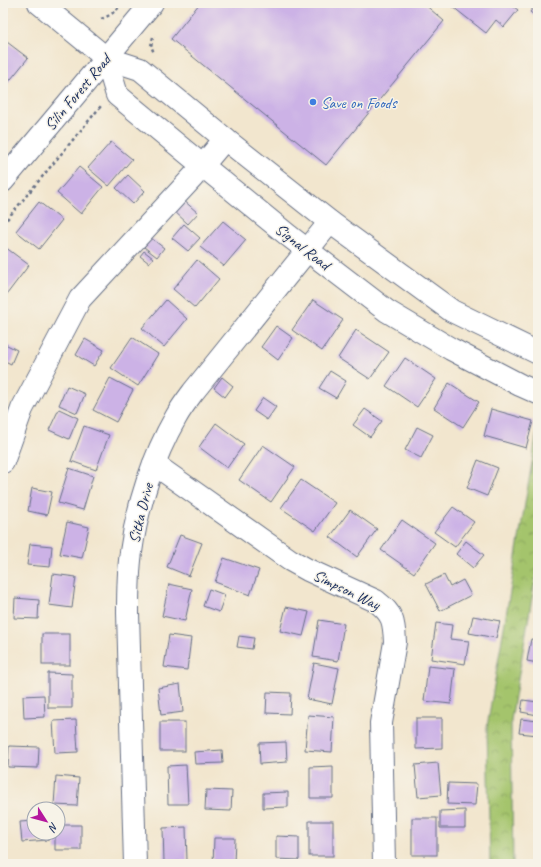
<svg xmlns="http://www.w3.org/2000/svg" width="541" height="867" font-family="Caveat,sans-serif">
  <defs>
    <pattern id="park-crowns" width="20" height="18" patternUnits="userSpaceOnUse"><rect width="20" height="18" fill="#a4c46c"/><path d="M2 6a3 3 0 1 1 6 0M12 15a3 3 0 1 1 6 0" fill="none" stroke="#85a05c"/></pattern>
  </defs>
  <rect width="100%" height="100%" fill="#f7f3e8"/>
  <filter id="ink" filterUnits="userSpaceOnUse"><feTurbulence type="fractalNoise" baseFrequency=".025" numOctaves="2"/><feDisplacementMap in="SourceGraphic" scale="8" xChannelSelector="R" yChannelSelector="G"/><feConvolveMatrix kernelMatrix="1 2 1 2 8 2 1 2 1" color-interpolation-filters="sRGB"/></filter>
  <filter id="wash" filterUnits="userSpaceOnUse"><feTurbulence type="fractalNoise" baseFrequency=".012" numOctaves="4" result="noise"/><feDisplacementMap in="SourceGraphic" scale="16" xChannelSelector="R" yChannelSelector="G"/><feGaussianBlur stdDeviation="0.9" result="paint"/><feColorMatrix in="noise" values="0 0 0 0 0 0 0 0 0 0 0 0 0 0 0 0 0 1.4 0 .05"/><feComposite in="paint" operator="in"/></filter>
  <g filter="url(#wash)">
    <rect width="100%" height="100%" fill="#f2e6ce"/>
    <polygon fill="url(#park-crowns)" stroke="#607a65" points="538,427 538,563 511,720 513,864 490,864 487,727"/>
    <g id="blocks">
      <g fill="#ccb2e6">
        <polygon points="200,3 423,3 444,21 326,165 171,39"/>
        <polygon points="448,3 511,3 510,4 518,10 504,27 496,20 486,33"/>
        <polygon points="537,3 538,3 538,18 530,12"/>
        <polygon points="3,39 28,58 3,89"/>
        <polygon points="111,142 132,159 109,186 88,168"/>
        <polygon points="79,167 103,187 81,214 57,193"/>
        <polygon points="128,175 145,191 133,204 116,188"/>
        <polygon points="182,199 198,213 188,224 173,210"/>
        <polygon points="39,202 62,220 39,249 16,231"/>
        <polygon points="223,221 246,240 224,266 200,247"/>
        <polygon points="184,224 200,238 188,251 172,238"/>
        <polygon points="151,238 164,248 157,257 144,247"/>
        <polygon points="5,247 29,265 7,294 3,291 3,249"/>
        <polygon points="144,251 153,258 149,263 140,256"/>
        <polygon points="197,260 219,279 195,308 173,289"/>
        <polygon points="166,300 187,319 164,347 142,328"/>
        <polygon points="313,300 343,320 322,351 292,330"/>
        <polygon points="276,326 293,338 278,360 261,347"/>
        <polygon points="356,330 389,352 370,379 338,358"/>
        <polygon points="132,337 158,354 138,386 111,368"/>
        <polygon points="85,339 104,350 94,366 76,355"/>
        <polygon points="3,343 17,350 11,364 3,360"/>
        <polygon points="405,358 436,379 417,407 386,386"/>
        <polygon points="330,371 346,381 336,398 319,388"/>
        <polygon points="222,377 233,386 225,397 214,388"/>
        <polygon points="110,378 133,390 116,422 93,410"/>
        <polygon points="449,383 479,402 463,427 434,408"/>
        <polygon points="67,386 85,394 77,413 59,405"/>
        <polygon points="263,398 276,407 267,420 254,411"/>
        <polygon points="59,409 78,418 69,439 49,430"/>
        <polygon points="365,409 382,421 370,437 353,425"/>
        <polygon points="491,409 533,421 526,448 484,436"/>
        <polygon points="216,423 244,444 227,468 199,447"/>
        <polygon points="84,426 109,435 96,470 71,461"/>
        <polygon points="417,427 433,435 421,458 405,450"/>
        <polygon points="263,445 295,467 271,502 239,480"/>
        <polygon points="478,460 498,468 487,496 467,488"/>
        <polygon points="69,468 93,476 83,510 58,503"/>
        <polygon points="301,480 335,503 315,531 281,508"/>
        <polygon points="32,488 52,492 47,515 28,511"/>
        <polygon points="453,507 474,522 455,547 434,532"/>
        <polygon points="350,510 377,529 357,557 330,537"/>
        <polygon points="402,520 435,543 414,573 381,550"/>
        <polygon points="67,522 89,527 82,558 60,554"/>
        <polygon points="180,535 202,543 189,576 167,567"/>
        <polygon points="466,541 484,555 473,568 456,554"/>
        <polygon points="30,544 52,546 50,567 27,565"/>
        <polygon points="224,558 259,570 250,595 215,582"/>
        <polygon points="53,574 76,577 72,608 49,605"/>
        <polygon points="444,575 450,587 463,580 471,595 440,611 426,584"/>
        <polygon points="169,584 192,589 185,621 162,616"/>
        <polygon points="209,589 225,595 219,612 203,606"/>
        <polygon points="15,598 39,600 38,619 14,618"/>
        <polygon points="286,607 309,612 303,636 280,631"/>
        <polygon points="473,616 500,621 496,638 469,633"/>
        <polygon points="319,620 344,624 338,661 313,657"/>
        <polygon points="436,623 452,625 450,639 469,641 465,664 431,659"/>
        <rect x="42" y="634" width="28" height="31"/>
        <polygon points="169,635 191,638 187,670 164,667"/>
        <polygon points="239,636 254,638 252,649 237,647"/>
        <polygon points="531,639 538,640 538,663 527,661"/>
        <polygon points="314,663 339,668 332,704 307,699"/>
        <polygon points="428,666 455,669 451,704 424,701"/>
        <polygon points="48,673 72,674 72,708 48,708"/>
        <polygon points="180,684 183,712 161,715 158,688"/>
        <polygon points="267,692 291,693 290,714 266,713"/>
        <polygon points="44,695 45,717 24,718 23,696"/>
        <polygon points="523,700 538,702 538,715 521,712"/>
        <polygon points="308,715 334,717 332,752 305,750"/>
        <polygon points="416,718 442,718 442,748 416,749"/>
        <polygon points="521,719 538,721 538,735 519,733"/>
        <polygon points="76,720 78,752 55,753 53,721"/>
        <rect x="160" y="722" width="25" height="29"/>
        <polygon points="286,742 287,762 260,764 259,743"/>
        <polygon points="9,746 39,747 38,768 8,767"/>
        <polygon points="222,750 223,763 195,764 194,752"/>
        <polygon points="438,763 441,795 418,797 415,765"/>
        <polygon points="186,765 188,804 168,804 167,766"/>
        <polygon points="333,766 333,798 310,798 310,767"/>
        <polygon points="56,776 79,778 77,806 54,805"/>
        <polygon points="448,783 477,784 475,805 447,804"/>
        <polygon points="206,790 232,791 231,811 205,810"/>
        <polygon points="288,792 288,807 263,808 263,793"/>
        <polygon points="465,810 465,828 440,828 440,811"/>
        <rect x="412" y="818" width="25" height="37"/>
        <polygon points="34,821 34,833 47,833 48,840 22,842 20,822"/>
        <rect x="309" y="821" width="24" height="35"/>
        <polygon points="58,825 81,825 81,850 55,850 55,833 58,833"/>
        <polygon points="186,827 187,861 164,862 163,828"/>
        <polygon points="276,836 299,837 299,860 276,859"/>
        <polygon points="214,838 235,838 234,864 213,864"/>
        <polygon points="280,862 305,863 305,864 280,864"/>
      </g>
    </g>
  </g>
  <g filter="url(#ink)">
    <use href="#blocks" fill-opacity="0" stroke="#666f85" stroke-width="1"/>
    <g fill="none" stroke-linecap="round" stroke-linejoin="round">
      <g stroke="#666f85" stroke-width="24">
        <g id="minor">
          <polyline points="39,3 106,58 140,69 225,139 330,222 452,311 538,353"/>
          <polyline points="106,58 117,95 203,166 289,236 387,311 451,349 520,385 538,393"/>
          <polyline points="3,181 152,3"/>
          <polyline points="3,462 22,409 80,299 193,177 225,139"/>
          <path d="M154,464l136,96 18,10 68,31c17,13 18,20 19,41l-14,81 3,141"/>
          <path d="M135,864l-7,-251c0,-20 0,-40 3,-61 6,-45 22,-95 45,-135 5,-9 11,-17 17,-25l137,-170"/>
        </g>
      </g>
      <g stroke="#666f85" stroke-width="2.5" stroke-dasharray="3 3" stroke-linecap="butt">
        <path d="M101,19c9,-3 15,-8 22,-16"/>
        <polyline points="153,37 151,46 154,53"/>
        <polyline points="3,224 101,106"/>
      </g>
      <use href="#minor" stroke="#fff" stroke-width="22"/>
    </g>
  </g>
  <circle fill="#3f7fe0" stroke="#f7f3e8" stroke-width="1.5" cx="313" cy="102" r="4"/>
  <g text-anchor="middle" stroke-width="3" stroke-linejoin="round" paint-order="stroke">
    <g font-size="16" fill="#1b2f5e" stroke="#f7f3e8">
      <text transform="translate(77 92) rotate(-50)" y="6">Silin Forest Road</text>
      <text transform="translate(303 246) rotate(38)" y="6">Signal Road</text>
      <text transform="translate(140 513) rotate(-76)" y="6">Sitka Drive</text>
      <text transform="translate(347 589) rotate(26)" y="6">Simpson Way</text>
    </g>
    <g font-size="16" fill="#366cbe" stroke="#f7f3e8" text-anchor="start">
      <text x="321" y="108">Save on Foods</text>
    </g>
  </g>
  <rect width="541" height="867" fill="none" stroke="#f7f3e8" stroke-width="16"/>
  <g transform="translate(46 821) rotate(126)"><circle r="19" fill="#f7f3e8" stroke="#9fa5b1"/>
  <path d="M0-3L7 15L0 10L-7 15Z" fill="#b5179e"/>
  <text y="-6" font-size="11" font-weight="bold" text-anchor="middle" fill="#1b2f5e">N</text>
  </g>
</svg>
